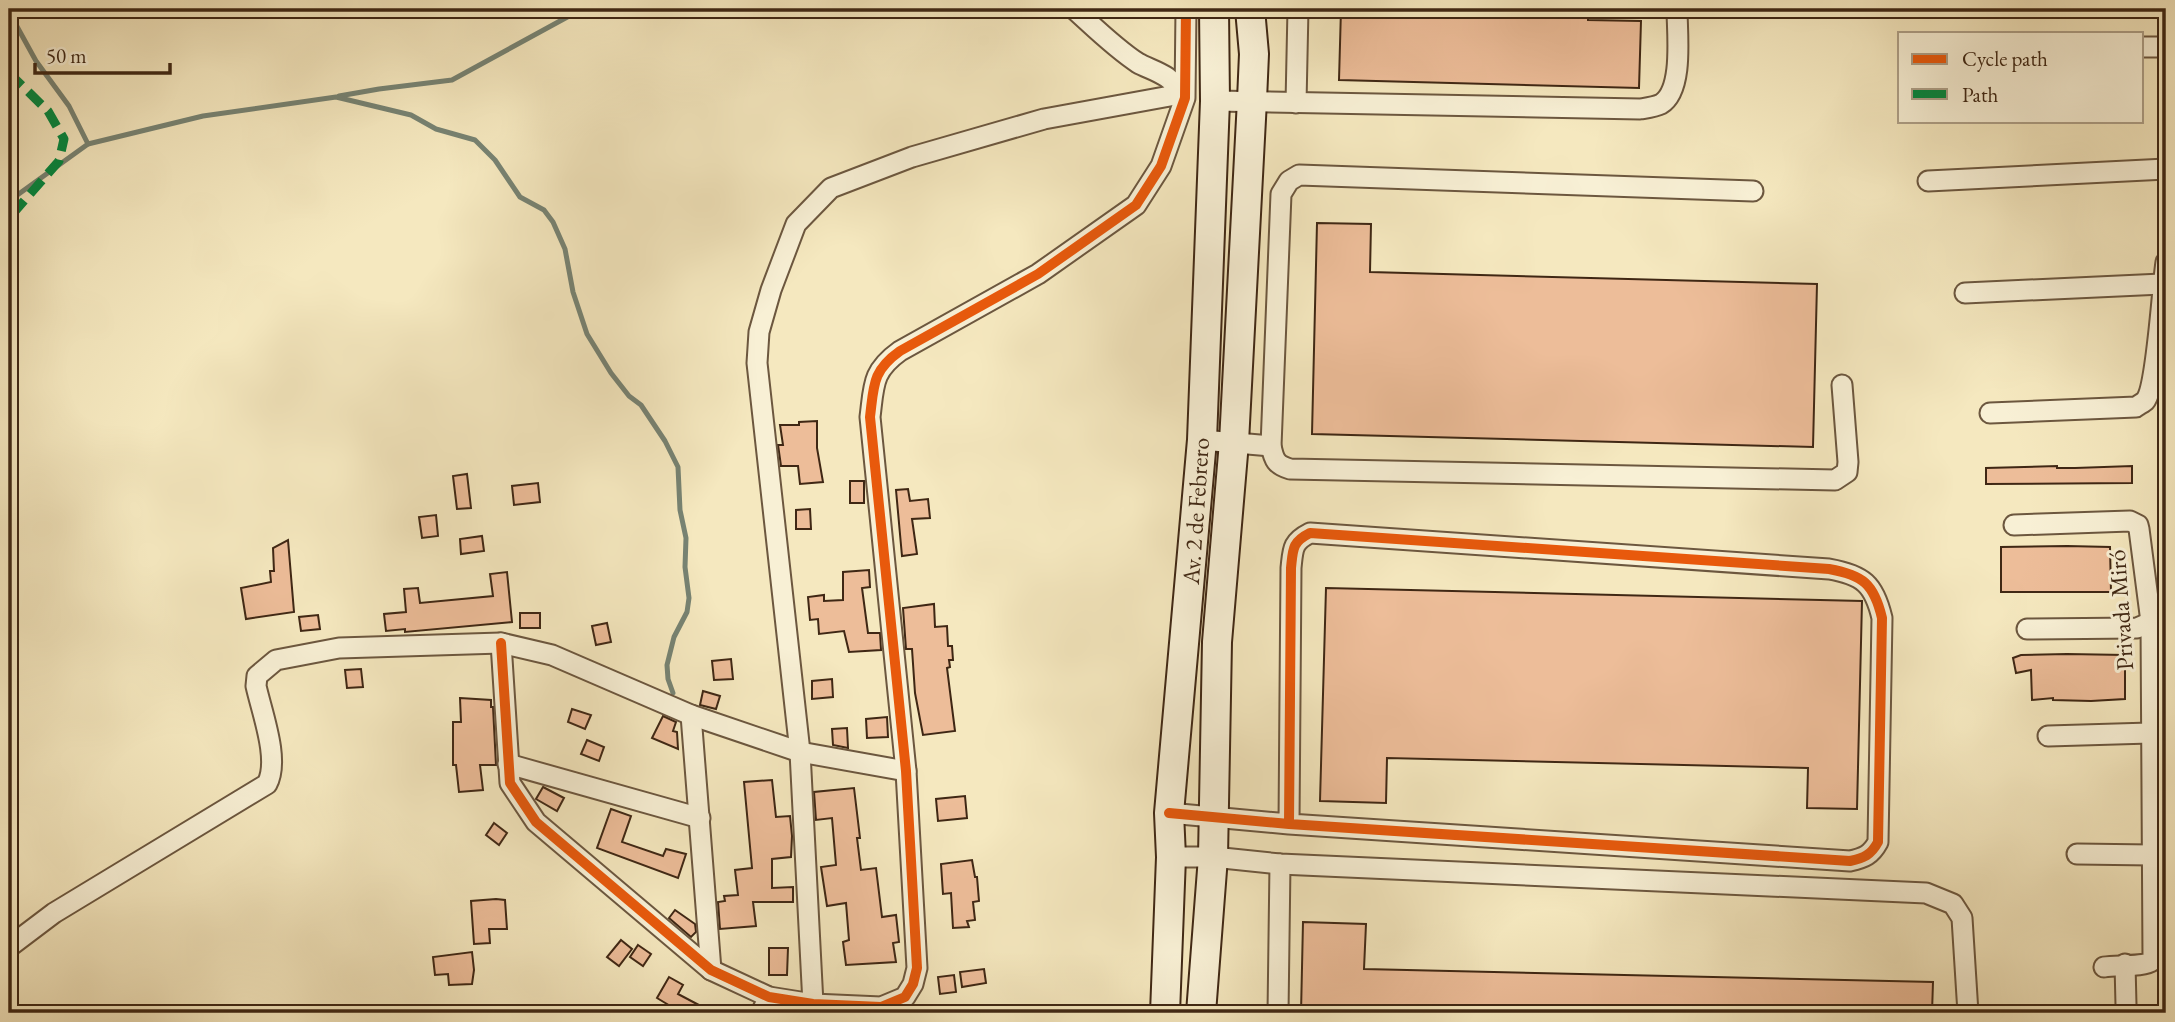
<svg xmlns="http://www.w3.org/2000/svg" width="2175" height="1022" font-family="'EB Garamond',serif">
  <rect width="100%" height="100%" fill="#f5e8bf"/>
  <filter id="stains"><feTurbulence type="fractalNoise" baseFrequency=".00286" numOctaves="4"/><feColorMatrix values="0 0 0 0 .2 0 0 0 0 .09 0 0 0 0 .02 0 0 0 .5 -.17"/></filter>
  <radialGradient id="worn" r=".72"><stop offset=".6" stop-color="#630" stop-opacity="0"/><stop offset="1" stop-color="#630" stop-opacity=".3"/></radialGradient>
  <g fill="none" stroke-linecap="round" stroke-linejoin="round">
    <g stroke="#778373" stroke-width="5">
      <polyline points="9,12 36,61 69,106 88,144"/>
      <polyline points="339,96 379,89 452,80 582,9"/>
      <polyline points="9,201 88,144 203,116 336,97 411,115 436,129 475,140 495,160 520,197 544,210 553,222 565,249 573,292 587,334 611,373 629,396 641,405 665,441 678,467 680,510 686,538 685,567 689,598 687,612 674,637 667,665 668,679 673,693"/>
    </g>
  </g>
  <g fill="#edbd99" stroke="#3f2714" stroke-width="2">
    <polygon points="1341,9 1588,9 1588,20 1641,21 1639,88 1339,80"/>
    <polygon points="1317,223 1371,224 1370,272 1817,284 1813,447 1312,434"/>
    <polygon points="817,421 817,448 823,482 800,484 798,466 781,466 778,445 783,445 780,425 799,425 799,422"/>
    <polygon points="2057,466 2057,468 2075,468 2132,466 2132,483 1986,484 1986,468"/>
    <polygon points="467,474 471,508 457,509 453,476"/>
    <rect x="850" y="481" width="14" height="22"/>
    <polygon points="538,483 540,502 514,505 512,486"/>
    <polygon points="908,489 910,501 928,499 930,518 912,519 917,554 902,556 896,490"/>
    <polygon points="810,509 811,529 796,529 796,510"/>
    <polygon points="436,515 438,536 422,538 419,517"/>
    <polygon points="482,536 484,551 461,554 460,539"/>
    <polygon points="288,540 294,612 246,619 241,588 271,582 270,571 274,571 273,548"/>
    <polygon points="2067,546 2110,547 2111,592 2001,592 2001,547"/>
    <polygon points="869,570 870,587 862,588 868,633 880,633 881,650 849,652 844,631 819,634 818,619 810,620 808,597 824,595 824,601 843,600 843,572"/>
    <polygon points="507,572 512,622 405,632 405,629 386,631 384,614 406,612 404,589 418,588 420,603 493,596 490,574"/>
    <polygon points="1326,588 1862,601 1857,809 1807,808 1808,768 1387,758 1386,803 1320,801"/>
    <polygon points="934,604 935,627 947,626 948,646 952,646 953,660 949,660 950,667 947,668 955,731 923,735 915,693 912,649 906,649 903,608"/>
    <rect x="520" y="613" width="20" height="15"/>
    <polygon points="318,615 320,629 301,631 299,617"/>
    <polygon points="607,623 611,642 596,645 592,626"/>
    <polygon points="2067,654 2125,655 2125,699 2091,701 2053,700 2053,698 2032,700 2031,670 2016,673 2013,658 2021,655"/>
    <polygon points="731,659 733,679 714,680 712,661"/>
    <polygon points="361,669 363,687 347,688 345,670"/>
    <polygon points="832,679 833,697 812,699 812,681"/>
    <polygon points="703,691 720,696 716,709 700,705"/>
    <polygon points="460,698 491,700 491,707 493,707 496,765 480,765 483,790 459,792 456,765 453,765 453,722 461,722"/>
    <polygon points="572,709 591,715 585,729 568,722"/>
    <polygon points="663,716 676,722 673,731 677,732 678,749 652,738"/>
    <polygon points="887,717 888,737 867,738 866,719"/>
    <polygon points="847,728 848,748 833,745 832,729"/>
    <polygon points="587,740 604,747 599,761 581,754"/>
    <polygon points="772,780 776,817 790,816 792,836 791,857 772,859 772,888 793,887 793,902 753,902 756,926 720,929 718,902 725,901 724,896 738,895 735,870 752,868 744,782"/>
    <polygon points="543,787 564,798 557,811 536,799"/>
    <polygon points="854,788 860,838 857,838 861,870 876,868 882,917 896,915 899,942 893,943 896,962 846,965 843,942 849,940 846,903 827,906 821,867 836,865 832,818 816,820 814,792"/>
    <polygon points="965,796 967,818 938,821 936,799"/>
    <polygon points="611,809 631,816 622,842 663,856 666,849 686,854 678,878 597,848"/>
    <polygon points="494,823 507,833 499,845 486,835"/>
    <polygon points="972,860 975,877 977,877 979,901 973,902 975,920 967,921 969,927 953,928 951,893 943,894 941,864"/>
    <polygon points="496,899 505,900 507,929 489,929 490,943 474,944 471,901"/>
    <polygon points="675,910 695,924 696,932 691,937 669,918"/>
    <polygon points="1303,922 1366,924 1364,969 1933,982 1932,1013 1301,1013"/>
    <polygon points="621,940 632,949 619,966 607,957"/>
    <polygon points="638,945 651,954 643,966 630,957"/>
    <polygon points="769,948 788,948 787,975 769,975"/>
    <polygon points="472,952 474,970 472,984 449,985 448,974 435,975 433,957"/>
    <polygon points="984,969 986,983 962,987 960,972"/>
    <polygon points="954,975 956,992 940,994 938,977"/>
    <polygon points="669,977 683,985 678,994 714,1013 682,1013 657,998"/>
  </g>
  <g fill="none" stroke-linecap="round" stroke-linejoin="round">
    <g stroke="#6c573f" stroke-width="23">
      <g id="street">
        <polyline points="2142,47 2166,47"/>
        <path d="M1215,101l425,8c6,-1 15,-2 21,-5 23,-14 16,-71 16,-95"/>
        <polyline points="1296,103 1298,9"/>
        <polyline points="1928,181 2166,169"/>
        <path d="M1753,191l-454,-16 -10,6 -8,13 -10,252c3,14 5,19 19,23l545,11 12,-8 1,-10 -6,-77"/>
        <polyline points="1965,293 2162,284"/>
        <path d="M1990,413l146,-6c1,-1 8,-5 9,-6 12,-14 17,-114 21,-139"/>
        <polyline points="1202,440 1271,446"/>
        <path d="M2014,525l116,-4 8,4 1,4 12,93 2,335 -1,4c-8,6 -35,4 -48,6"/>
        <polyline points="2027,629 2137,628 2151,622 2166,621"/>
        <path d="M501,643l9,140 26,39 175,148 58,27 44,7 68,3 24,-10 8,-13 4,-16 -11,-197 -36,-354c4,-32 2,-46 30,-66l138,-77 98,-69 25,-39 24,-68 1,-89"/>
        <polyline points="691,715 711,970"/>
        <polyline points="2048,736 2150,733"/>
        <polyline points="508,764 700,818"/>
        <path d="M1169,813l120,11 561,37c14,-3 21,-6 28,-19l4,-224c-8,-34 -19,-43 -53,-49l-519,-36c-18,9 -17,16 -19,35l-2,256"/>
        <polyline points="2077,854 2152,855"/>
        <polyline points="1171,857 1213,857 1280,864 1926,893 1953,904 1962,918 1968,1013"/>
        <path d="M9,947l45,-34 213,-129c13,-24 -5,-71 -11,-98l1,-10 19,-16 63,-12 162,-5 51,12 139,60 109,37 106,19"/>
        <polyline points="2125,964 2126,1005"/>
        <path d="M813,1004l-13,-252 -43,-389 2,-31 12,-42 25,-66 35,-36 81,-31 132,-38 126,-23 6,-5c0,-15 -26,-21 -38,-28 -23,-15 -44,-36 -64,-54"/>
        <polyline points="761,1013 769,997"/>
        <polyline points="1278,1013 1280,864"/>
      </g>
    </g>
    <g stroke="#3f2714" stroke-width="32">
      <g id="secondary">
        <polyline points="1165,1013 1171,857 1169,813 1202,440 1215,101 1214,9"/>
        <polyline points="1201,1013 1213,857 1217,642 1234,442 1252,100 1254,54 1250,9"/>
      </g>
    </g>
    <use href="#street" stroke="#f8f0d5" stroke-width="19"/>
    <use href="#secondary" stroke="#f8f0d5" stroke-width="28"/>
    <polyline stroke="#00873e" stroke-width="9" stroke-dasharray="18 9" stroke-linecap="butt" points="9,73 48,111 64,139 59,161 9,218"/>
    <g stroke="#f8f0d5" stroke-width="15">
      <g id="cycleway">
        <path d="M501,643l9,140 26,39 175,148 58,27 44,7 68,3 24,-10 8,-13 4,-16 -11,-197 -36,-354c4,-32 2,-46 30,-66l138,-77 98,-69 25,-39 24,-68 1,-89"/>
        <path d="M1169,813l120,11 561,37c14,-3 21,-6 28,-19l4,-224c-8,-34 -19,-43 -53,-49l-519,-36c-18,9 -17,16 -19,35l-2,256"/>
      </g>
    </g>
    <use href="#cycleway" stroke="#e8590c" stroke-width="10"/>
  </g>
  <g text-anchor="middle" stroke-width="6" stroke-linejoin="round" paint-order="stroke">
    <g font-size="24" fill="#3f2714" stroke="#f8f0d5">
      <text transform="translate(1196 511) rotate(-86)" y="8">Av. 2 de Febrero</text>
      <text transform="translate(2121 610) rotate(-94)" y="8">Privada Miró</text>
    </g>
  </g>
  <rect width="2175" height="1022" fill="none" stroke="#f5e8bf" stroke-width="35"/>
  <rect x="10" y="10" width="2154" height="1001" fill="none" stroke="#3f2714" stroke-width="3.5"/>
  <rect x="18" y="18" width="2140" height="987" fill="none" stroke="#3f2714" stroke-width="2"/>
  <rect x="1898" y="32" width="245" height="91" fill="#f8f0d5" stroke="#aea088" stroke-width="2"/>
  <rect x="1912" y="54" width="35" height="10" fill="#e8590c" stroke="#aea088" stroke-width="2"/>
  <text x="1962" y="66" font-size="21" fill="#3f2714">Cycle path</text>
  <rect x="1912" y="89" width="35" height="10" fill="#00873e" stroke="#aea088" stroke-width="2"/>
  <text x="1962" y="102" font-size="21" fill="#3f2714">Path</text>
  <path d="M35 63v10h135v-10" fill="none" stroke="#3f2714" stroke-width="3.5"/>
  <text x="46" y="63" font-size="21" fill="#3f2714" stroke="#f8f0d5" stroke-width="5" paint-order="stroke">50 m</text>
  <rect width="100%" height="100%" filter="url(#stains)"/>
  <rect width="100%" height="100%" fill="url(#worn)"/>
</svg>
